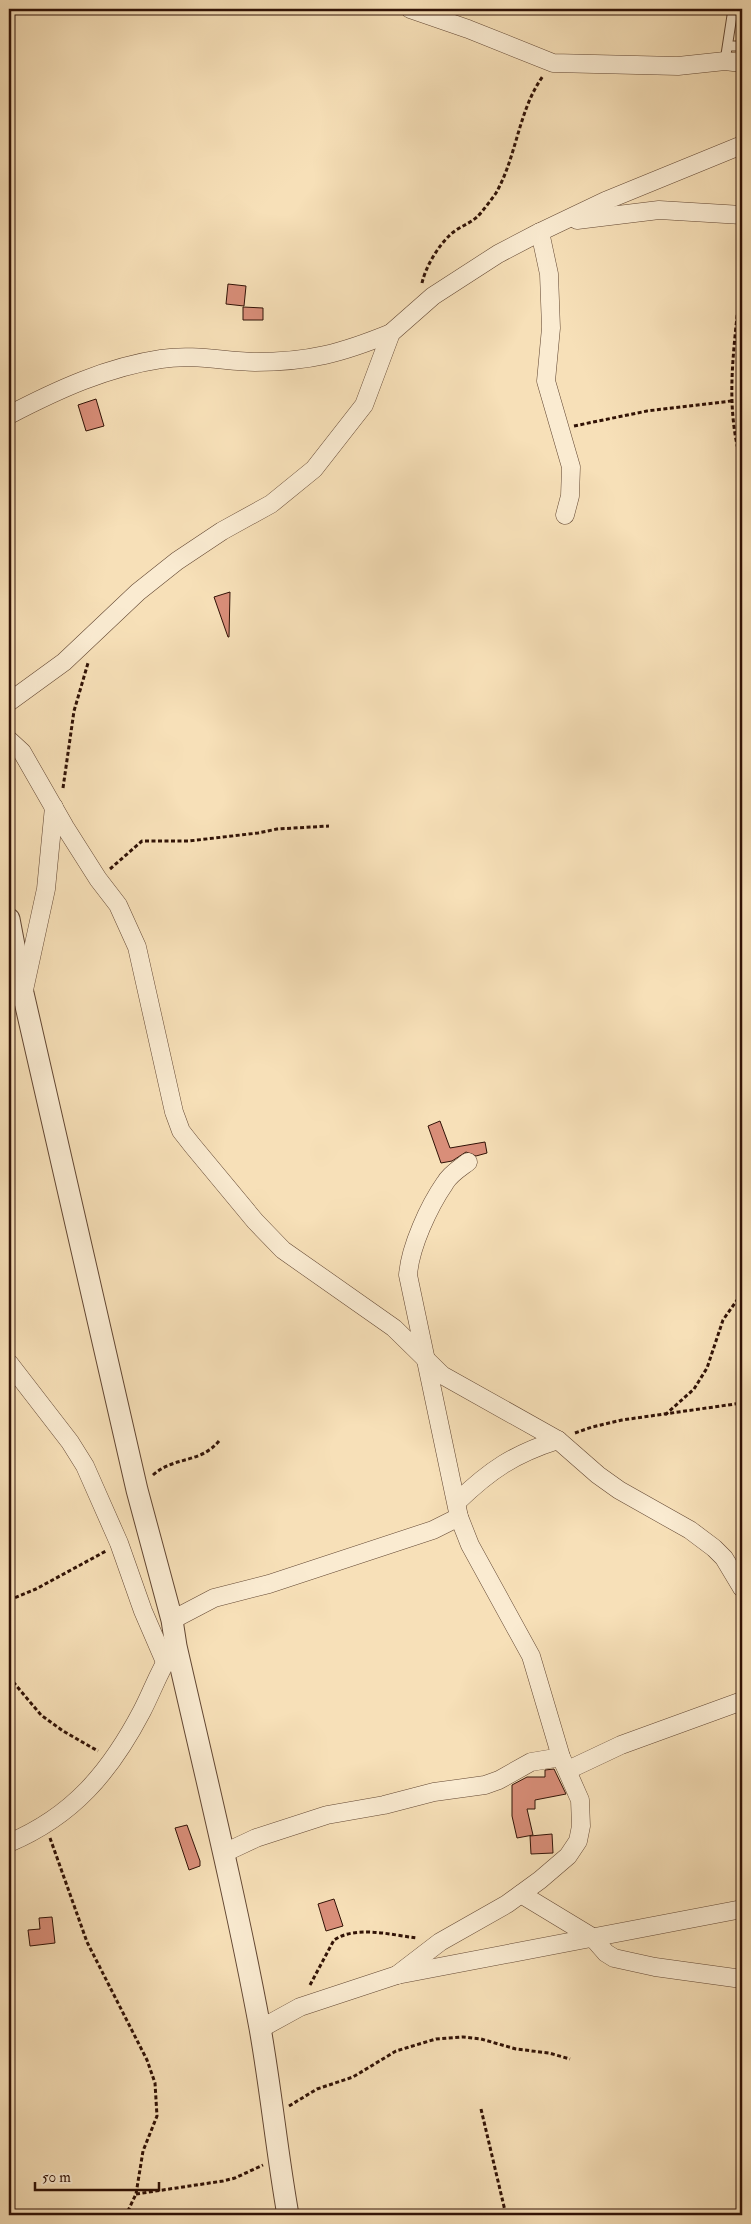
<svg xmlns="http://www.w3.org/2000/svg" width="751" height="2224" font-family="'IM FELL Double Pica',serif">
  <rect width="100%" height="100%" fill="#f7e0b8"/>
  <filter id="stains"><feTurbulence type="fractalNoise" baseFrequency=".004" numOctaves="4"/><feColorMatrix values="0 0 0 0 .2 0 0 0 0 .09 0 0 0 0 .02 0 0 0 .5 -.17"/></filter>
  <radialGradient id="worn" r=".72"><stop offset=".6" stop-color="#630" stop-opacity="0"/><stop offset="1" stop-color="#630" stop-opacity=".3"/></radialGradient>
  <g fill="#d98e79" stroke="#311206">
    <polygon points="228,284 246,286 244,306 226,304"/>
    <polygon points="243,307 263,308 263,320 243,320"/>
    <polygon points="96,399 104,426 86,431 78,405"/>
    <polygon points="230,592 229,637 228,637 214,597"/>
    <polygon points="440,1121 450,1148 485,1142 487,1153 476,1156 466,1152 452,1161 441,1163 428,1126"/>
    <polygon points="554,1769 566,1794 535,1800 535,1809 527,1809 533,1835 517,1838 512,1816 512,1785 527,1777 545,1777 545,1770"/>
    <polygon points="187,1825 200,1861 200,1866 189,1870 175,1828"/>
    <polygon points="552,1834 553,1853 531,1854 530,1836"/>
    <polygon points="334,1899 343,1926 326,1931 318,1904"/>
    <polygon points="52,1917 55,1943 30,1946 28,1930 40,1929 39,1918"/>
  </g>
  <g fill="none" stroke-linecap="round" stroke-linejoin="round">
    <g stroke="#624632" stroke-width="11">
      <g id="service">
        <polyline points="729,46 742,46"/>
        <polyline points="725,61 733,9"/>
      </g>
    </g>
    <g stroke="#624632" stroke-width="19">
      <g id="minor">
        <polyline points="410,9 468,29 553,63 678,66 725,61 742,63"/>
        <polyline points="577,220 659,210 742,215"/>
        <polyline points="540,232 549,274 551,328 546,381 571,467 570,496 565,515"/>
        <path d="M9,415c48,-25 98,-48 152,-56 31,-5 63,2 94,3 54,0 87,-9 136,-29"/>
        <polyline points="9,702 64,662 138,592 177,561 222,531 271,504 314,469 364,405 391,333 433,296 498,254 540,232 605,201 742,145"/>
        <polyline points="9,740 22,752 65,827 98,879 118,905 137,947 174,1112 181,1131 192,1145 255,1221 283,1250 394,1328 442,1375 558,1440 598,1475 619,1490 690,1530 714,1548 724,1558 742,1588"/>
        <polyline points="24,990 46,889 54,807"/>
        <polyline points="9,1363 70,1442 85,1466 119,1543 143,1611 165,1662"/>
        <path d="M457,1502c33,-32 57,-48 101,-62"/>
        <polyline points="172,1620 214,1598 269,1584 433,1530 459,1517"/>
        <polyline points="568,1770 621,1745 742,1701"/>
        <path d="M9,1843c64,-27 101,-71 133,-132 10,-19 17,-40 29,-58"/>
        <polyline points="224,1853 256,1838 327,1815 384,1805 434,1792 485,1785 499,1780 531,1762 561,1757"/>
        <polyline points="521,1894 592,1937 606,1953 614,1958 655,1967 742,1979"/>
        <path d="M397,1975l43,-33 67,-38 33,-24 28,-24 10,-15 3,-15 -1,-26 -19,-43 -30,-101 -61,-111 -11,-28 -51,-242c2,-28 21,-69 37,-92 5,-9 15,-15 23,-21"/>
        <polyline points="260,2029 300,2007 397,1975 742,1909"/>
      </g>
    </g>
    <g stroke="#624632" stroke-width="23">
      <path id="tertiary" d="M9,919l14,74 114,497 35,130 4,26c29,127 60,253 84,382 11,62 17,125 28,187"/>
    </g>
    <g stroke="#311206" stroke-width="3" stroke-dasharray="4 2.5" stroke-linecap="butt">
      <path d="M742,276c-3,17 -4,34 -6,50 -5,50 -8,91 6,139"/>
      <path d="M422,283c4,-17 16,-37 29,-49 8,-7 18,-10 26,-17 6,-6 14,-17 19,-24 21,-37 22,-82 47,-117"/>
      <polyline points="574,426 647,411 731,401"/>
      <polyline points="63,788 74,711 88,663"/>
      <polyline points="110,869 142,841 189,841 258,833 277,829 329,826"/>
      <polyline points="665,1415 694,1389 707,1368 723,1320 742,1293"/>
      <polyline points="575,1433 592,1427 622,1420 742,1403"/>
      <path d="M153,1475c21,-19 47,-11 66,-34"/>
      <polyline points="9,1600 36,1589 106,1551"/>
      <polyline points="9,1677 41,1715 63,1731 98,1751"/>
      <polyline points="50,1838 87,1942 147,2060 155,2083 157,2116 143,2151 136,2194 126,2215"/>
      <path d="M310,1985l24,-45c23,-15 57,-5 83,-2"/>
      <polyline points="289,2106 317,2089 353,2077 396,2051 436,2039 463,2037 481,2039 516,2049 549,2053 570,2059"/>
      <polyline points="481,2109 506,2215"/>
      <polyline points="136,2194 223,2181 235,2178 263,2165"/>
    </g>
    <use href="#service" stroke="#faebd1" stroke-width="9"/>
    <use href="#minor" stroke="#faebd1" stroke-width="18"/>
    <use href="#tertiary" stroke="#faebd1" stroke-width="21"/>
  </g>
  <rect width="751" height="2224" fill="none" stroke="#f7e0b8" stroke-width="30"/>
  <rect x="10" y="10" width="731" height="2204" fill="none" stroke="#311206" stroke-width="2.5"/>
  <rect x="15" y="15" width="721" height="2194" fill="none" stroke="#311206"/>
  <path d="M35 2182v8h124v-8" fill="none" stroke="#311206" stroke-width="2.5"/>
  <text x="42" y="2182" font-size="15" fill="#311206" stroke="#faebd1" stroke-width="4" paint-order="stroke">50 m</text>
  <rect width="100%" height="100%" filter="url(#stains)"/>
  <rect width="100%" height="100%" fill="url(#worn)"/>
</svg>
